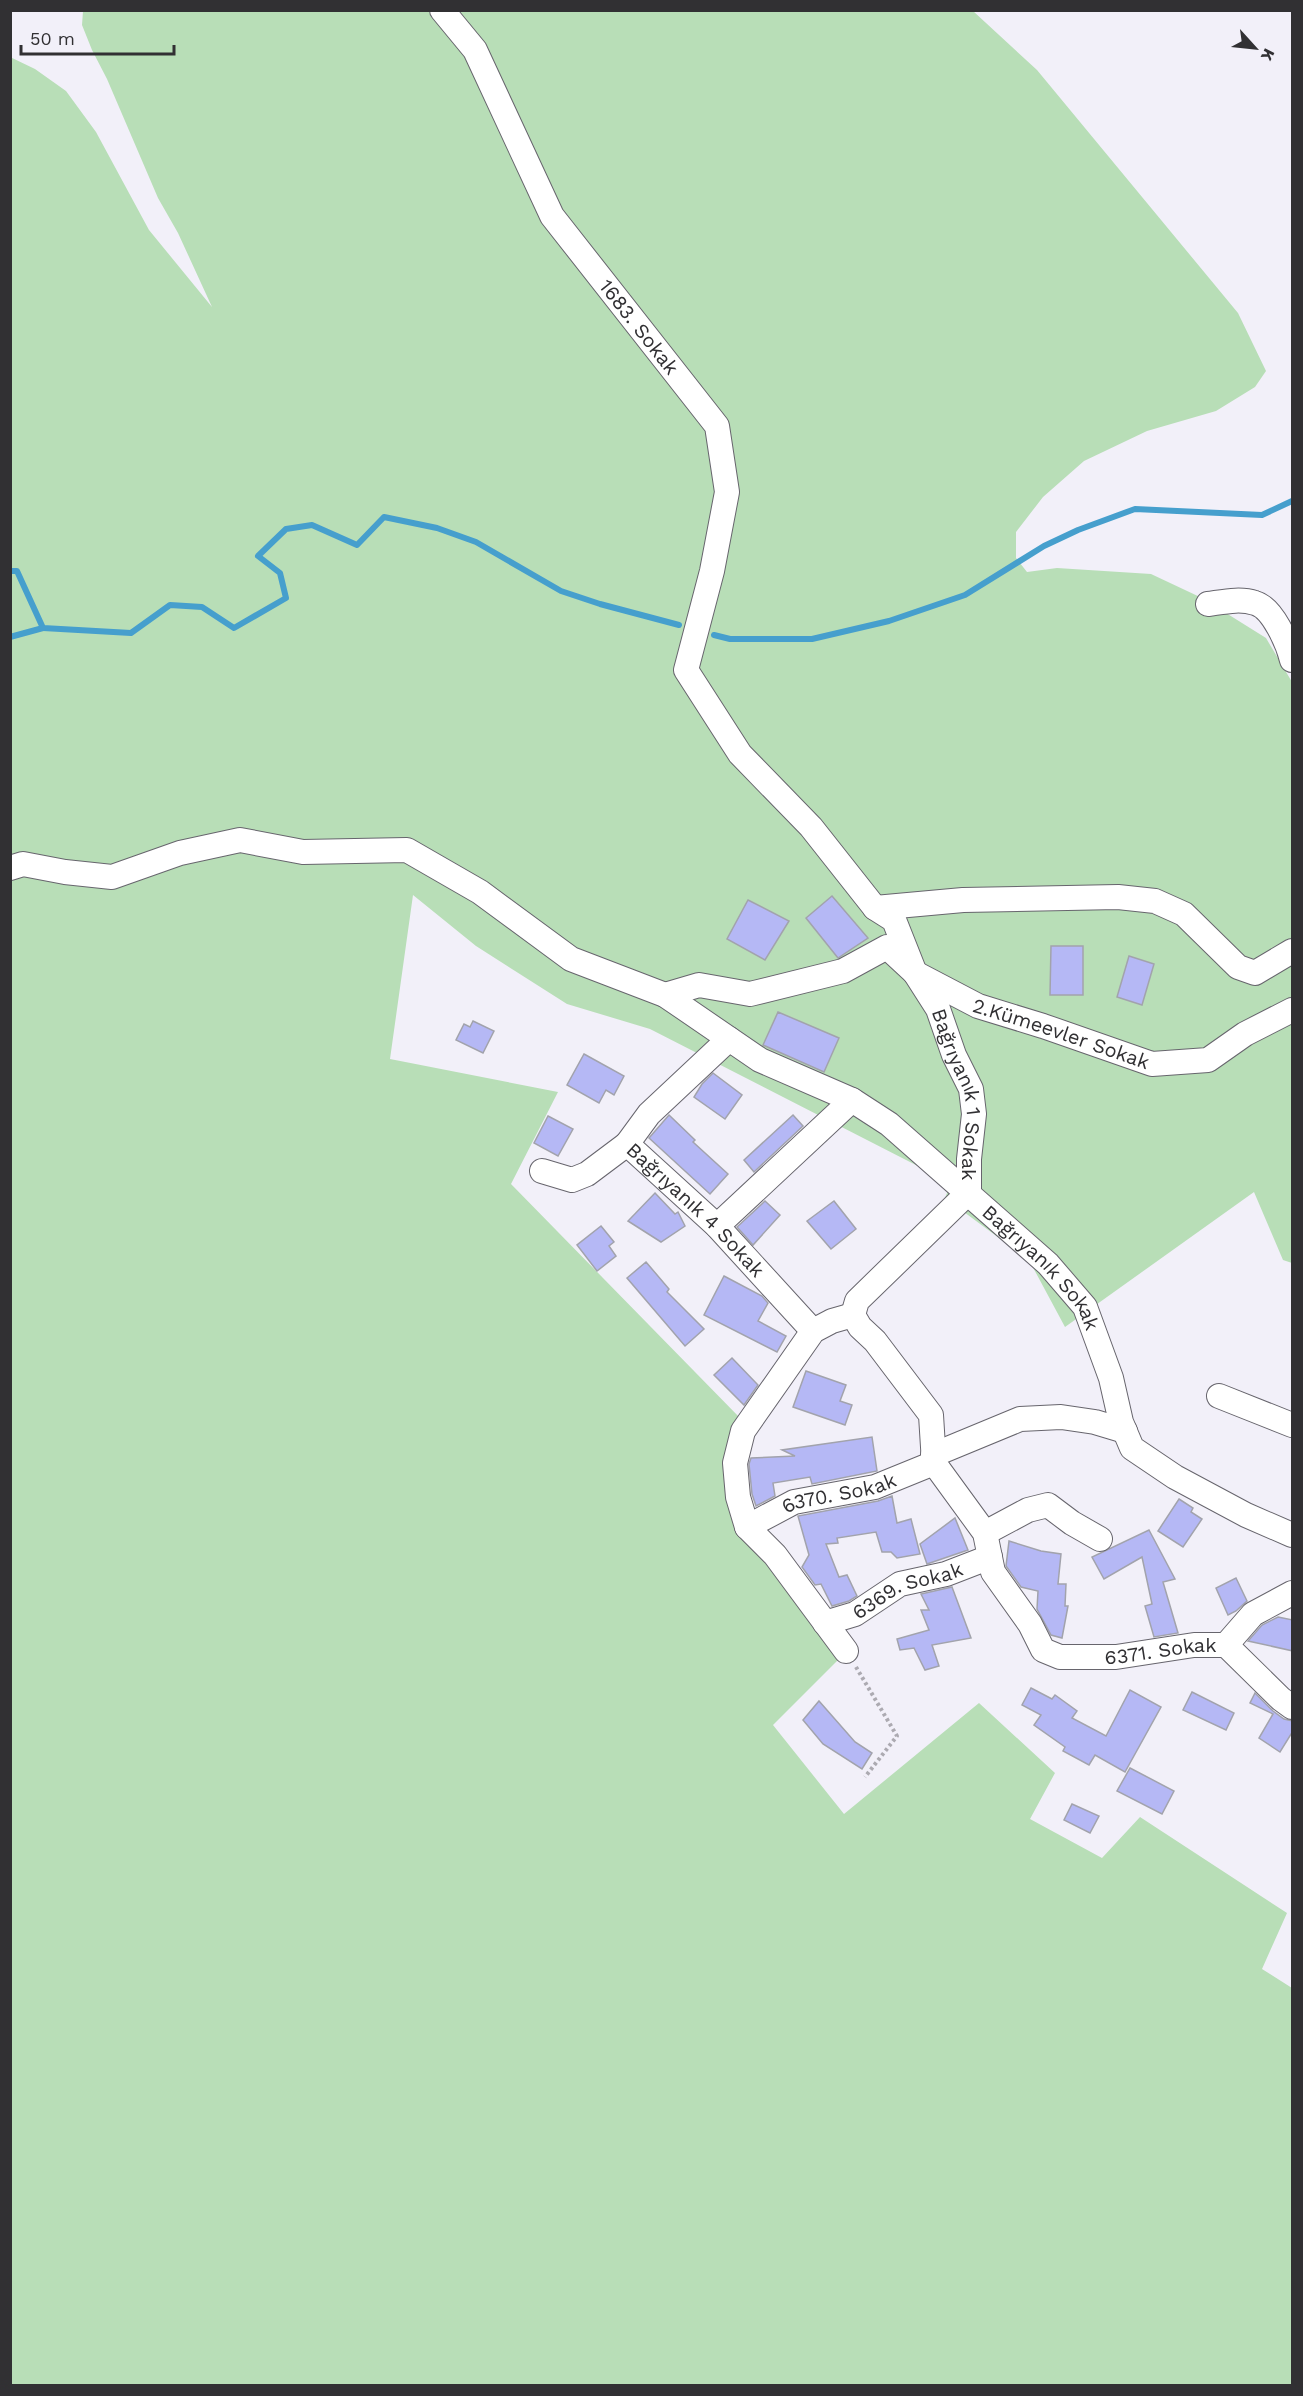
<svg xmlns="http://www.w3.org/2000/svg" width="1303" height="2396" font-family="'Work Sans',sans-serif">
  <rect width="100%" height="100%" fill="#f2f0f9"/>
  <polygon fill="#b8deb7" points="83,11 973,11 1037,70 1238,313 1266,371 1255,387 1216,411 1147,431 1084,461 1043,497 1016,532 1016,558 1027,572 1057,568 1151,574 1202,598 1266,638 1292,682 1292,1263 1283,1260 1254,1192 1065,1327 1029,1260 945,1198 951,1183 650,1029 567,1004 476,946 413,895 390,1059 558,1092 511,1184 741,1419 754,1535 838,1660 773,1725 844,1814 979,1703 1055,1773 1030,1819 1102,1858 1140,1817 1287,1913 1262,1969 1292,1988 1292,2385 11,2385 10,57 35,69 66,91 96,132 149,230 212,307 178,233 158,198 107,79 92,50 82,25"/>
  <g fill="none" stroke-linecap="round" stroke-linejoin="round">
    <g stroke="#469fcd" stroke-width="6">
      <polyline points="10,571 17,571 43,628 131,633 170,605 202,607 234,628 286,598 280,573 258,556 286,529 312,525 357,545 384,517 437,528 476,542 561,591 600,604 679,625"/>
      <polyline points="714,635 730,639 812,639 889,621 965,595 1044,546 1078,530 1135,509 1262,515 1292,501"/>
      <polyline points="10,637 43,628"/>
    </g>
  </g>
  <g fill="#b5b8f5" stroke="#a2a3ac" stroke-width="1.5">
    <polygon points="832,896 868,938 838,958 806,918"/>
    <polygon points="748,900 789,921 765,960 727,939"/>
    <polygon points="1051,946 1083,946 1083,995 1050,995"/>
    <polygon points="1129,956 1154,964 1142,1005 1117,997"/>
    <polygon points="778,1012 839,1038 824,1072 763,1045"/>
    <polygon points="473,1021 494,1031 483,1053 456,1040 464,1024 470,1027"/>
    <polygon points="584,1054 624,1076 614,1095 606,1090 599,1103 567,1085"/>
    <polygon points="713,1073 742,1095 725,1119 694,1097 702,1084"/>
    <polygon points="669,1115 695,1140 693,1142 728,1174 710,1194 649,1138"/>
    <polygon points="793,1115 803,1126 754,1172 744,1160"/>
    <polygon points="548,1116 573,1129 558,1156 534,1143"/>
    <polygon points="655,1193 675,1214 678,1212 685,1226 661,1242 628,1221"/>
    <polygon points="765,1201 780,1215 753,1245 737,1227"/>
    <polygon points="834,1201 856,1229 831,1249 807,1221"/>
    <polygon points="601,1226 614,1242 609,1246 616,1256 597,1271 577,1245"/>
    <polygon points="646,1262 669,1289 667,1292 704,1329 685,1346 627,1278"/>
    <polygon points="724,1276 762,1296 768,1303 758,1321 786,1336 777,1352 704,1315"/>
    <polygon points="732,1358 758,1385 744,1405 714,1375"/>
    <polygon points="806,1371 846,1385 840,1401 852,1405 845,1425 793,1407"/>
    <polygon points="872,1437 877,1471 812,1484 810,1477 773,1483 775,1496 756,1506 752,1494 749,1464 751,1458 795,1456 782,1450"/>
    <polygon points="892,1496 897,1523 911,1519 920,1554 897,1558 891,1552 882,1552 876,1532 837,1538 838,1543 826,1544 839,1577 847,1575 857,1596 849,1601 832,1606 821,1584 815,1585 802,1567 809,1555 798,1516 878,1501"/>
    <polygon points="1179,1499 1193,1508 1191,1512 1202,1519 1183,1547 1158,1531"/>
    <polygon points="955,1518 968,1550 927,1564 920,1544"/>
    <polygon points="1149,1530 1175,1579 1163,1582 1178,1633 1154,1637 1145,1606 1152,1604 1142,1557 1104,1579 1092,1557"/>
    <polygon points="1009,1541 1041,1551 1061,1554 1058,1584 1066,1584 1065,1606 1068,1606 1062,1638 1051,1635 1037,1609 1038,1591 1021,1587 1006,1566"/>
    <polygon points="1236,1578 1247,1601 1236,1611 1228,1615 1216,1588"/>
    <polygon points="952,1587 971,1638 932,1645 939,1666 925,1670 914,1648 900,1650 897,1639 929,1630 921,1610 929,1610 921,1594"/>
    <polygon points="1278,1617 1293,1620 1293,1651 1248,1641 1262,1625"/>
    <polygon points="1031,1688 1052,1699 1055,1695 1077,1711 1072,1718 1106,1736 1130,1690 1161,1707 1125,1772 1095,1755 1089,1765 1063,1751 1065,1747 1034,1725 1041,1715 1022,1705"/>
    <polygon points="1192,1692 1234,1713 1226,1730 1183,1710"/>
    <polygon points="1255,1693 1273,1711 1284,1719 1293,1721 1293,1731 1280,1752 1259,1738 1273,1714 1250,1703"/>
    <polygon points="819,1701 855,1742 872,1753 862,1769 823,1744 803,1720"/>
    <polygon points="1130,1768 1174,1791 1162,1814 1117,1791"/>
    <polygon points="1072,1804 1099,1816 1090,1833 1064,1820"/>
  </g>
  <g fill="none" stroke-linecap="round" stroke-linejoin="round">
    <g stroke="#67656d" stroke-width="26">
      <g id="minor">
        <path id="s1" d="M442,10l33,40 77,166 165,210 10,66 -15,79 -26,99 54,84 71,73 64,81 19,12 21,53 23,36 16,46 17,34 3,25 -5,45v33l-112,109 -4,14"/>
        <path d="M1208,604c15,-2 32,-6 47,-1 18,5 33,41 37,57"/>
        <path id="s2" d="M10,868l13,-4 42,8 47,5 68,-24 60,-13 63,12 104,-2 73,42 91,67 94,36 95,65 92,40 37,24 159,140 37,43 26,71 10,44 11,26 43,29 71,38 46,20"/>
        <polyline points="875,908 963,900 1118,897 1155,901 1184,914 1238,967 1255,973 1292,951"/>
        <path id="s3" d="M665,995l34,-10 51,9 93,-23 44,-24 28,26 63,33 65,20 109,38 56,-4 37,-26 47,-24"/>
        <path id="s4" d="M729,1039l-80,75 -22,30 90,82 96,105"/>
        <polyline points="542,1171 572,1180 587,1174 627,1144"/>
        <polyline points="717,1226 852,1100"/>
        <path id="s5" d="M853,1315l7,12 15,14 56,74 3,48 51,70 8,39 37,52 13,26 17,7h56l78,-12h32l55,54 11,8"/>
        <polyline points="1219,1396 1292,1425"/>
        <polyline points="933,1455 1020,1419 1061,1417 1095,1422 1125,1431"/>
        <path id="s6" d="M747,1527l47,-25 81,-15 59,-24"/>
        <polyline points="985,1533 1028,1510 1048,1505 1072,1523 1100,1539"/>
        <path id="s7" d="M825,1623l30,-9 45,-30 46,-10 44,-17"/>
        <polyline points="1226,1645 1253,1614 1292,1593"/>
        <polyline points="846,1651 775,1555 747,1527 738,1497 735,1463 743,1431 813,1331 832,1321 853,1315"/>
      </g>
    </g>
    <polyline stroke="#acaab1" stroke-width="4" stroke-dasharray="3 3" stroke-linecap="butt" points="856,1667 897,1736 865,1777"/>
    <use href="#minor" stroke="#fff" stroke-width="24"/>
  </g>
  <g text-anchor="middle" stroke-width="4.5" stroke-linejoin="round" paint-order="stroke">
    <g font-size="20" fill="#313033" stroke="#f2f0f9">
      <text dy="7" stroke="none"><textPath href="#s1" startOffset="376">1683. Sokak</textPath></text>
      <text dy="7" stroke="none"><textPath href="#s3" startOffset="430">2.Kümeevler Sokak</textPath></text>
      <text dy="7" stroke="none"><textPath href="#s1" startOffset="1268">Bağrıyanık 1 Sokak</textPath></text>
      <text dy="7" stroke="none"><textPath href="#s4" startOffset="242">Bağrıyanık 4 Sokak</textPath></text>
      <text dy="7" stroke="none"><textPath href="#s2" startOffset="1173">Bağrıyanık Sokak</textPath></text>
      <text dy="7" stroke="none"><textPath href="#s6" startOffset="99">6370. Sokak</textPath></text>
      <text dy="7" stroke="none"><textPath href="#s7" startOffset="90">6369. Sokak</textPath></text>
      <text dy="7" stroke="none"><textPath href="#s5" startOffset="514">6371. Sokak</textPath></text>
    </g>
  </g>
  <rect width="1303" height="2396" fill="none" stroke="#313033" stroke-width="24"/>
  <g transform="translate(1255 48) rotate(117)" stroke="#f2f0f9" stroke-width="4.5" paint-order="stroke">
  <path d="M0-4.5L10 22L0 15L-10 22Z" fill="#313033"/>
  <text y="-9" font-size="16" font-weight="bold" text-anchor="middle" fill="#313033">K</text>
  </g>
  <path d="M21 45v9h153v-9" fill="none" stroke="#313033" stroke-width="3"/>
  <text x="30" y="45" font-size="18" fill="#313033" stroke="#f2f0f9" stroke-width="4.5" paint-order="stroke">50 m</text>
</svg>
